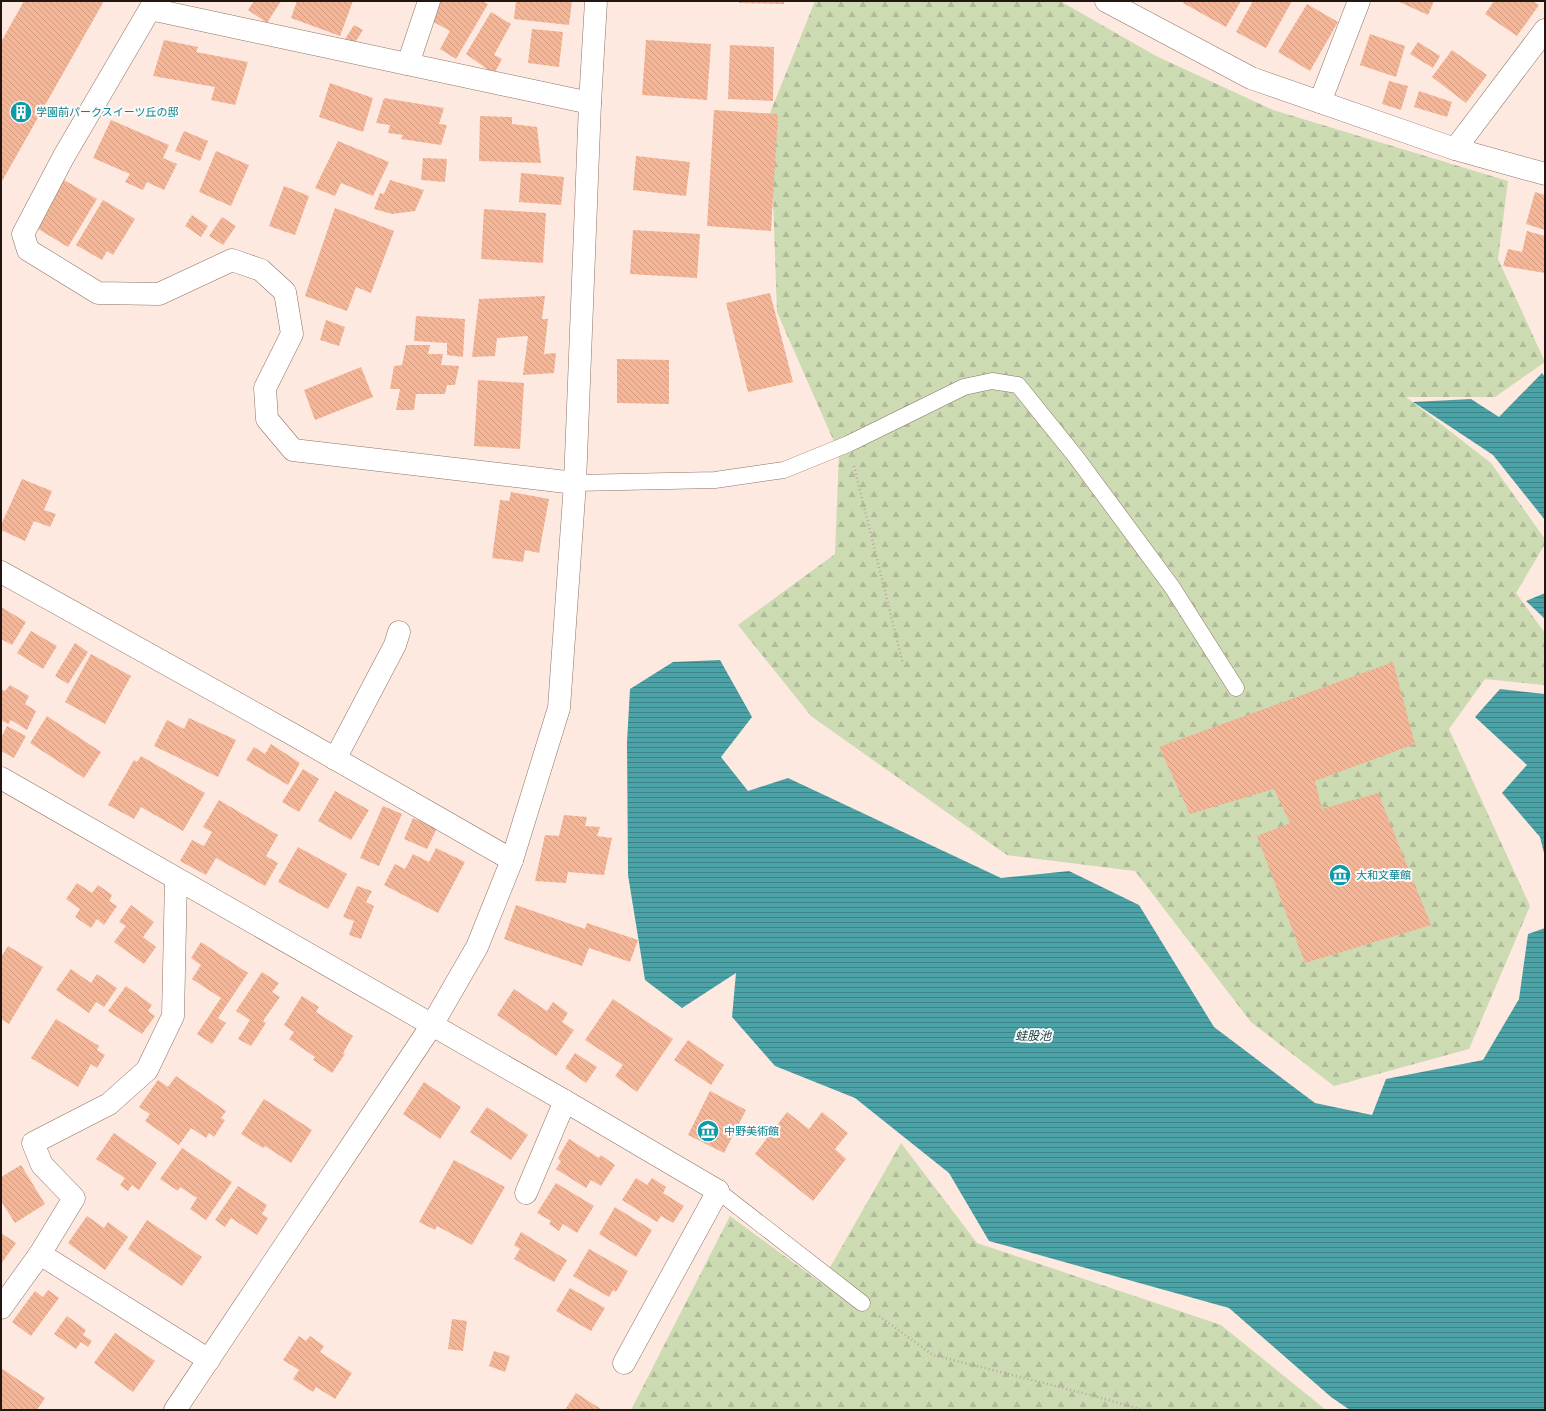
<svg xmlns="http://www.w3.org/2000/svg" width="1546" height="1411" font-family="Inter,'Noto Sans JP',sans-serif">
  <defs>
    <pattern id="forest-firs" width="22" height="20" patternUnits="userSpaceOnUse"><rect width="22" height="20" fill="#ccdbb2"/><path d="M5 1l3.5 6h-7zM16 11l3.5 6h-7z" fill="#afbb98"/></pattern>
    <pattern id="water-rules" width="6" height="5" patternUnits="userSpaceOnUse"><rect width="6" height="5" fill="#4ba3a8"/><path d="M0 2.5h6" fill="none" stroke="#3e8487"/></pattern>
    <pattern id="building-back-hatch" width="6" height="6" patternUnits="userSpaceOnUse"><rect width="6" height="6" fill="#f5b698"/><path d="M-1 5l2 2M0 0l6 6M5-1l2 2" fill="none" stroke="#d29c82"/></pattern>
  </defs>
  <rect width="100%" height="100%" fill="#fde9df"/>
  <g fill="url(#forest-firs)">
    <polygon points="815,1 1060,1 1156,56 1273,110 1508,181 1498,259 1545,362 1495,397 1406,397 1491,463 1545,539 1545,544 1516,593 1545,633 1545,680 1544,685 1485,679 1449,729 1530,906 1469,1049 1334,1086 1251,1022 1135,871 1007,855 811,716 738,625 835,554 839,453 777,312 770,113"/>
    <polygon points="901,1143 977,1243 1221,1325 1326,1410 631,1410 730,1216 820,1282 832,1264"/>
  </g>
  <g fill="url(#water-rules)">
    <polygon points="1542,373 1545,377 1545,520 1493,455 1413,402 1471,399 1499,417"/>
    <polygon points="1545,593 1545,619 1526,601"/>
    <polygon points="720,660 752,717 721,757 748,791 788,778 1001,878 1069,871 1139,905 1214,1027 1315,1103 1372,1115 1386,1079 1483,1060 1519,999 1528,934 1545,928 1545,1410 1350,1410 1331,1397 1229,1308 989,1241 949,1173 855,1098 775,1066 732,1017 736,973 682,1008 645,980 628,875 627,742 630,689 673,662"/>
    <polygon points="1500,689 1545,694 1545,857 1540,837 1502,793 1527,765 1475,717"/>
  </g>
  <g fill="url(#building-back-hatch)">
    <polygon points="24,1 104,1 1,183 1,42"/>
    <polygon points="254,1 281,1 267,23 248,10"/>
    <polygon points="297,1 353,1 340,36 291,18"/>
    <polygon points="441,1 482,1 488,4 456,59 440,49 450,31 430,20"/>
    <polygon points="516,1 572,1 569,25 514,19"/>
    <polygon points="739,1 784,1 784,4 739,3"/>
    <polygon points="1184,1 1241,1 1226,27 1183,3"/>
    <polygon points="1253,1 1292,1 1266,48 1236,32"/>
    <polygon points="1397,1 1434,1 1428,15"/>
    <polygon points="1494,1 1533,1 1539,5 1517,36 1485,14"/>
    <polygon points="1307,4 1338,22 1310,71 1278,52"/>
    <polygon points="491,12 511,24 494,55 502,59 494,74 466,54"/>
    <polygon points="354,25 363,30 354,44 345,39"/>
    <polygon points="532,29 563,32 559,67 528,63"/>
    <polygon points="1370,34 1405,46 1396,77 1360,65"/>
    <polygon points="164,40 198,47 196,52 248,62 235,105 211,100 215,87 153,76"/>
    <polygon points="646,40 711,44 707,100 642,95"/>
    <polygon points="1418,42 1440,56 1433,68 1410,54"/>
    <polygon points="730,45 774,47 773,101 728,99"/>
    <polygon points="1452,50 1487,75 1466,103 1432,77"/>
    <polygon points="1389,81 1408,86 1401,110 1382,104"/>
    <polygon points="330,83 373,98 363,132 319,117"/>
    <polygon points="1419,91 1452,102 1447,117 1414,107"/>
    <polygon points="384,98 444,108 439,124 447,125 441,145 401,139 403,135 388,133 390,125 376,123"/>
    <polygon points="714,110 778,114 771,231 707,226"/>
    <polygon points="480,116 512,117 512,124 537,127 541,163 479,161"/>
    <polygon points="111,120 169,145 163,158 177,164 164,190 147,182 143,190 125,182 130,174 93,158"/>
    <polygon points="184,131 208,141 200,161 175,151"/>
    <polygon points="338,141 389,162 373,196 341,183 335,196 315,188"/>
    <polygon points="216,151 249,165 231,206 199,192"/>
    <polygon points="636,156 690,162 686,196 633,190"/>
    <polygon points="423,158 447,159 445,182 421,180"/>
    <polygon points="521,173 564,177 561,205 519,202"/>
    <polygon points="64,180 97,199 68,247 35,227"/>
    <polygon points="390,180 424,190 415,211 392,214 374,209 380,193 384,194"/>
    <polygon points="284,186 309,196 295,235 269,226"/>
    <polygon points="1535,192 1545,195 1545,230 1526,224"/>
    <polygon points="103,200 135,219 113,255 107,251 102,260 76,245"/>
    <polygon points="335,208 394,231 371,293 356,287 347,311 305,296"/>
    <polygon points="484,209 546,213 543,263 481,259"/>
    <polygon points="192,215 208,226 201,237 185,226"/>
    <polygon points="222,217 236,226 223,245 209,236"/>
    <polygon points="633,230 700,234 697,278 630,274"/>
    <polygon points="1527,231 1545,236 1545,273 1503,266 1508,249 1522,252"/>
    <polygon points="770,293 793,382 748,392 726,303"/>
    <polygon points="545,296 542,319 548,319 544,354 556,353 554,373 523,375 528,336 497,338 495,356 472,357 479,299"/>
    <polygon points="416,316 465,319 463,357 447,355 447,343 414,341"/>
    <polygon points="326,320 345,327 339,346 320,340"/>
    <polygon points="406,345 430,345 428,354 443,354 441,365 459,366 455,385 447,385 445,394 416,394 414,410 396,410 400,389 390,389 394,366 402,365"/>
    <polygon points="617,359 669,360 669,404 617,403"/>
    <polygon points="361,367 373,397 315,420 304,390"/>
    <polygon points="478,380 524,383 520,449 474,446"/>
    <polygon points="22,479 52,491 44,510 56,514 50,527 34,521 25,541 1,530 1,525"/>
    <polygon points="511,492 549,499 539,553 525,550 523,562 492,558 500,500 509,501"/>
    <polygon points="1,607 26,622 12,645 1,639"/>
    <polygon points="31,631 57,646 43,669 17,653"/>
    <polygon points="75,643 88,652 68,684 55,676"/>
    <polygon points="91,654 131,676 105,724 65,702"/>
    <polygon points="1393,662 1415,744 1315,781 1322,809 1378,793 1431,925 1305,963 1257,836 1290,823 1274,789 1190,814 1159,747"/>
    <polygon points="10,685 29,696 25,704 36,711 27,730 11,720 8,724 1,720 1,689 5,691"/>
    <polygon points="47,716 101,752 84,778 30,743"/>
    <polygon points="189,718 236,740 218,777 154,746 167,720 184,729"/>
    <polygon points="7,726 26,736 14,758 1,751 1,738"/>
    <polygon points="271,744 300,763 288,785 246,760 254,747 265,754"/>
    <polygon points="141,756 205,793 183,831 141,807 134,819 108,805 134,760 137,762"/>
    <polygon points="303,769 319,779 299,812 282,802"/>
    <polygon points="335,791 369,810 351,840 318,821"/>
    <polygon points="219,800 278,835 266,856 278,863 265,886 216,858 206,875 180,861 192,840 204,846 212,832 203,827"/>
    <polygon points="383,806 402,814 379,866 360,858"/>
    <polygon points="564,815 587,817 585,826 600,827 597,836 612,838 604,875 568,872 566,883 535,881 545,835 559,836"/>
    <polygon points="413,818 437,828 427,849 404,839"/>
    <polygon points="298,847 347,874 328,909 278,882"/>
    <polygon points="436,848 465,862 438,913 384,885 395,864 405,869 413,854 429,862"/>
    <polygon points="77,883 92,893 98,885 112,895 109,901 117,906 104,925 97,919 91,928 75,917 80,909 66,899"/>
    <polygon points="357,886 372,891 366,902 374,906 361,939 349,935 354,921 343,917"/>
    <polygon points="131,905 154,922 143,937 156,947 144,964 114,942 126,926 119,922"/>
    <polygon points="516,905 585,929 587,923 638,940 630,962 589,948 582,966 504,939"/>
    <polygon points="201,942 248,973 218,1018 226,1023 212,1044 197,1034 221,998 192,979 201,965 191,958"/>
    <polygon points="8,946 43,967 9,1024 1,1019 1,957"/>
    <polygon points="71,969 91,983 97,974 117,988 104,1007 96,1002 89,1013 56,990"/>
    <polygon points="262,972 279,983 272,992 280,997 263,1021 266,1023 251,1046 238,1039 250,1020 236,1011"/>
    <polygon points="126,986 152,1005 148,1011 155,1016 142,1034 108,1011"/>
    <polygon points="514,989 547,1011 553,1002 568,1013 562,1022 574,1030 556,1056 497,1015"/>
    <polygon points="302,996 319,1007 316,1012 353,1036 343,1053 345,1054 332,1073 313,1060 315,1057 289,1039 294,1032 284,1025"/>
    <polygon points="613,999 673,1039 637,1092 615,1076 623,1065 585,1040"/>
    <polygon points="56,1019 99,1046 97,1050 105,1055 97,1068 91,1064 78,1087 31,1058"/>
    <polygon points="688,1040 724,1065 711,1085 674,1060"/>
    <polygon points="575,1053 597,1067 586,1083 565,1068"/>
    <polygon points="176,1076 226,1111 221,1118 225,1120 214,1137 209,1133 206,1138 191,1128 179,1145 145,1121 150,1114 139,1107 158,1080 168,1087"/>
    <polygon points="424,1082 461,1107 440,1139 403,1114"/>
    <polygon points="710,1091 746,1110 724,1153 688,1135"/>
    <polygon points="264,1099 312,1130 291,1163 265,1146 263,1148 241,1134"/>
    <polygon points="487,1107 528,1135 511,1160 470,1132"/>
    <polygon points="787,1112 809,1129 822,1112 848,1133 835,1149 846,1159 813,1201 755,1154"/>
    <polygon points="114,1133 157,1163 139,1190 132,1185 128,1191 120,1185 125,1178 96,1159"/>
    <polygon points="569,1139 599,1158 601,1155 615,1165 601,1186 591,1180 586,1188 556,1169 561,1161 558,1158"/>
    <polygon points="182,1148 232,1182 206,1220 190,1209 197,1198 180,1187 178,1191 160,1179"/>
    <polygon points="454,1160 505,1187 472,1245 437,1226 435,1230 419,1222"/>
    <polygon points="21,1165 45,1204 15,1223 1,1201 1,1177"/>
    <polygon points="636,1178 647,1185 652,1178 666,1187 663,1193 684,1206 673,1223 661,1216 657,1222 622,1200"/>
    <polygon points="556,1183 594,1206 577,1233 563,1224 559,1231 549,1224 551,1221 537,1213"/>
    <polygon points="238,1186 267,1205 262,1214 268,1218 257,1235 231,1218 225,1227 215,1220"/>
    <polygon points="615,1207 652,1230 636,1257 599,1234"/>
    <polygon points="87,1216 104,1228 108,1222 128,1237 105,1270 68,1243"/>
    <polygon points="147,1220 202,1257 182,1286 128,1249"/>
    <polygon points="521,1232 567,1260 554,1282 514,1259 520,1249 514,1245"/>
    <polygon points="1,1233 16,1243 1,1264"/>
    <polygon points="589,1249 628,1271 616,1292 613,1290 609,1297 573,1276"/>
    <polygon points="570,1288 605,1308 591,1331 556,1311"/>
    <polygon points="48,1290 59,1298 31,1336 12,1322 35,1291 43,1297"/>
    <polygon points="67,1316 86,1330 83,1335 92,1341 88,1347 81,1342 76,1349 54,1334"/>
    <polygon points="452,1319 467,1321 463,1351 448,1349"/>
    <polygon points="115,1333 155,1361 133,1392 94,1363"/>
    <polygon points="299,1336 306,1341 310,1336 324,1346 320,1352 352,1373 335,1399 316,1387 313,1392 293,1379 299,1370 283,1360"/>
    <polygon points="494,1351 510,1356 505,1372 489,1366"/>
    <polygon points="1,1368 45,1398 37,1410 1,1410"/>
    <polygon points="576,1393 601,1409 600,1410 565,1410"/>
  </g>
  <g fill="none" stroke-linecap="round" stroke-linejoin="round">
    <g stroke="#8f7264" stroke-width="17">
      <g id="lane">
        <polyline points="575,483 715,480 784,470 848,444 964,387 992,381 1018,385 1076,457 1172,587 1236,688"/>
        <polyline points="718,1191 862,1303"/>
      </g>
    </g>
    <g stroke="#8f7264" stroke-width="23">
      <g id="street">
        <polyline points="408,64 429,1"/>
        <polyline points="1320,102 1359,1"/>
        <polyline points="1455,149 1545,30"/>
        <polyline points="575,483 293,450 267,419 265,388 292,334 285,292 261,270 232,260 159,294 98,293 28,250 23,234 64,156 150,9 590,103"/>
        <polyline points="1,572 292,734 512,860"/>
        <polyline points="335,759 395,645 399,632"/>
        <polyline points="526,1193 565,1101"/>
        <polyline points="40,1254 209,1360"/>
        <polyline points="1,1308 40,1254 74,1198 42,1165 33,1143 109,1104 147,1070 173,1016 176,879"/>
        <polyline points="624,1363 718,1191"/>
        <polyline points="175,1410 432,1025 477,947 512,860 559,708 575,483 590,103 596,1"/>
      </g>
    </g>
    <g stroke="#8f7264" stroke-width="23">
      <g id="secondary">
        <polyline points="1106,1 1251,78 1455,149 1545,174"/>
        <polyline points="1,778 565,1101 718,1191"/>
      </g>
    </g>
    <g stroke="#b8a79e" stroke-width="2.5" stroke-dasharray="1 3" stroke-linecap="butt">
      <polyline points="854,466 903,664"/>
      <polyline points="879,1316 933,1355 1091,1395 1143,1410"/>
    </g>
    <use href="#lane" stroke="#fff" stroke-width="16"/>
    <use href="#street" stroke="#fff" stroke-width="22"/>
    <use href="#secondary" stroke="#fff" stroke-width="22"/>
  </g>
  <defs>
    <g id="building-disc" transform="scale(1.15)"><circle r="9.5" fill="#0f9aa8" stroke="#fafafa"/><path d="M-4-6H4V6H1V3H-1V6H-4ZM-2.5-4.3h1.7v1.8h-1.7ZM.8-4.3h1.7v1.8H.8ZM-2.5-1h1.7V.8h-1.7ZM.8-1h1.7V.8H.8Z" fill="#fff"/></g>
    <g id="museum-disc" transform="scale(1.15)"><circle r="9.5" fill="#0f9aa8" stroke="#fafafa"/><path d="M0-6L6-3V-2H-6V-3ZM-5-1h2V3h-2ZM-1-1h2V3h-2ZM3-1h2V3H3ZM-6 4H6V6H-6Z" fill="#fff"/></g>
  </defs>
  <g fill-rule="evenodd">
    <use href="#building-disc" x="21" y="112"/>
    <use href="#museum-disc" x="1340" y="875"/>
    <use href="#museum-disc" x="708" y="1131"/>
  </g>
  <g text-anchor="middle" stroke-width="4" stroke-linejoin="round" paint-order="stroke">
    <g font-size="11" fill="#0d838f" stroke="#fafafa" text-anchor="start">
      <text x="36" y="116">学園前パークスイーツ丘の邸</text>
      <text x="1356" y="879">大和文華館</text>
      <text x="724" y="1135">中野美術館</text>
    </g>
    <g font-size="12" font-style="italic" fill="#1c4547" stroke="#fafafa">
      <text x="1033" y="1040">蛙股池</text>
    </g>
  </g>
  <rect width="1546" height="1411" fill="none" stroke="#211610" stroke-width="4"/>
</svg>
